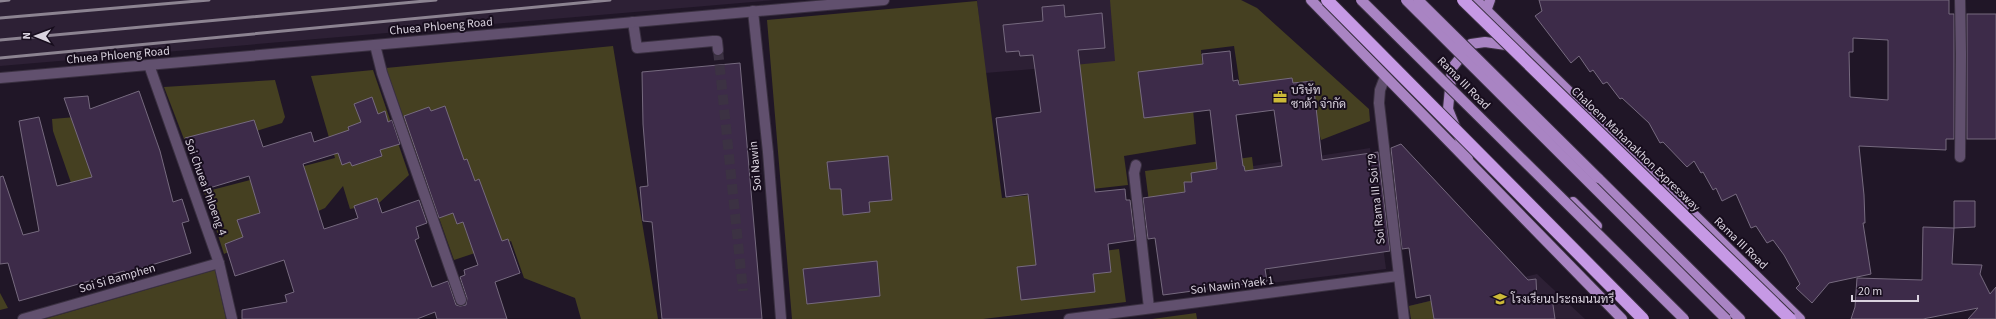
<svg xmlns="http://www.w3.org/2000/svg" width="1996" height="319" font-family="'Source Sans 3',Sarabun,sans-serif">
  <rect width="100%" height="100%" fill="#201627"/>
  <g fill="#2d2035">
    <polygon points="0,0 775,0 0,66"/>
    <polygon points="977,0 1227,0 1115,62 985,73"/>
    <polygon points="1370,148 1386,269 1271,283 1253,166"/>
    <polygon points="1537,274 1585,319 1411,319 1409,306"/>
  </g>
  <g fill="#454021">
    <polygon points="1110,0 1241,0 1257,8 1369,109 1370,121 1321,140 1307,87 1241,93 1234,46 1201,50 1204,84 1191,86 1196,144 1124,156 1128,185 1092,189 1074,65 1115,61"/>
    <polygon points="977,1 1002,198 1031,195 1042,259 1119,249 1126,302 983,319 792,319 767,20"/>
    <polygon points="613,46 658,319 581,319 575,298 524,278 511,241 454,260 386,68"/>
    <polygon points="373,70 409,175 379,203 350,209 343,186 325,208 224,254 204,192 335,158 311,76"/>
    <polygon points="275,80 285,117 282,123 189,152 164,87"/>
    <polygon points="76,117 104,190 77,200 53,131 52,119"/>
    <polygon points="1252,157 1255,181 1152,225 1145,171"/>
    <polygon points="215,270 226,319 45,319 52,317"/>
    <polygon points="0,293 8,308 0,310"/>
    <polygon points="1464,293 1477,319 1411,319 1409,306"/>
    <polygon points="1196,313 1197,319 1152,319"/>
  </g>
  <g fill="#3d2b49" stroke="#766a7f" fill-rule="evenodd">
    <path d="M1539,0h410v14h5v125h-8v11l-87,-4 5,49 1,28h-2l8,51 -42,9 -17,20 -16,-15 4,-4 -16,-29 -11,-15 -6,3 -11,-17 -5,2 -15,-34 -14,7 -6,-13 -3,2 -10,-18 -2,1 -7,-12 -7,6 -24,-25 -3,1 -11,-20 -27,-25 -2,1 -13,-17 -4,2 -10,-14 -3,2 -11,-16 -8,7 -36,-47 7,-5zM1853,38l35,2v60l-38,-3 -1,-45h4z"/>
    <polygon points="1064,5 1065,17 1102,13 1105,48 1078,50 1095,192 1125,189 1126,200 1130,200 1135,240 1108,244 1111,272 1093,274 1095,292 1021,300 1017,267 1036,265 1028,194 1006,197 996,118 1041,112 1033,55 1020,56 1019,51 1006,52 1003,25 1043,21 1042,7"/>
    <rect x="1967" y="14" width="29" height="125"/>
    <path d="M1230,51l3,30 5,-1 1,5 53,-7 1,5 20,-2 9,79 56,-8 12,99 -125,18 2,12 -104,14 -8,-57 -7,1 -5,-41 42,-6 -1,-10h8l-1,-9 26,-4 -7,-59 -66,8 -6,-46 65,-8 -1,-10zM1274,110l8,56 -37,5 -1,-5h-1l-7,-51z"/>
    <polygon points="740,63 762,319 662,319 652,222 643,221 640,187 648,186 643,124 642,72"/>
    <polygon points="139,91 160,151 173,202 182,199 189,221 182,223 191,253 125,273 124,271 19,301 8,263 0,264 0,177 3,176 23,235 39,231 19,121 39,117 57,186 92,177 64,98 88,96 90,109"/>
    <polygon points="372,97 378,114 385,111 388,122 392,120 400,144 380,150 382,156 352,166 350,162 342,165 338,153 303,164 324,229 358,218 354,206 377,198 382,213 419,200 427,223 416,227 419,238 415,240 432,287 448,281 456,305 460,306 466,305 467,298 460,277 465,275 464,270 478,265 463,222 457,224 453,213 439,218 404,116 429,107 431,111 445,106 464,160 467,159 475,181 479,179 502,241 508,239 520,273 495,282 507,319 437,319 435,312 417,319 242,319 242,310 287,302 285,295 294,292 284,260 235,276 225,244 243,237 237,220 260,213 249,176 206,189 185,138 254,120 263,147 311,132 314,142 349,130 348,127 361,122 354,104"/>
    <polygon points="1401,144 1528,280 1536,279 1537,299 1552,298 1555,319 1434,319 1430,295 1416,298 1409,248 1402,249 1391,148"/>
    <polygon points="888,156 892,200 869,202 870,212 843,215 841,189 830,189 827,162"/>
    <polygon points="1954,201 1975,201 1975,227 1954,228"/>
    <polygon points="1923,227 1954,228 1952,264 1982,265 1980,274 1990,294 1996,287 1996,319 1968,319 1978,308 1923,319 1851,319 1855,307 1857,278 1922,280"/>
    <polygon points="877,261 880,296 807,304 803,269"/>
  </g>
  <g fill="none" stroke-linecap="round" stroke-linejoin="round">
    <polyline stroke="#3c3243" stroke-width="10" stroke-dasharray="10 5" stroke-linecap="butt" points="718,50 743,291"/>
    <g stroke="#3a3041" stroke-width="12">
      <g id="minor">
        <polyline points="753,11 768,152 781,319"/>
        <polyline points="633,22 637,48 713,41 717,41 718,50"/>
        <polyline points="375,45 382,73 461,300"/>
        <polyline points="149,65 219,263 232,319"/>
        <polyline points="1385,77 1380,90 1379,103 1404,319"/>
        <polyline points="0,78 884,0"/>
        <polyline points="1960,157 1961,54 1960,0"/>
        <polyline points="1136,165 1134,173 1149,308"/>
        <polyline points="23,319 219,263"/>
        <polyline points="1069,319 1398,276"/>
      </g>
    </g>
    <g stroke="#3a3041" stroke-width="12">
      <g id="major">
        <polyline points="1311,0 1622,319"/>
        <polyline points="1476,0 1800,319"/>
        <polyline points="1486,11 1490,0"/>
        <polyline points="1468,159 1448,109 1452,68 1471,44 1485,42 1513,46"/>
        <polyline points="1598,178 1740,319"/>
        <polyline points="1573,202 1597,226"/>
      </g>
    </g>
    <use href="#minor" stroke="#61506e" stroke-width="10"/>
    <use href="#major" stroke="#a984c3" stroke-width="10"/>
    <g stroke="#8c8391" stroke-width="3">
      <polyline points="0,1 9,0"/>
      <polyline points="0,18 209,0"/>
      <polyline points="0,40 436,0"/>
      <polyline points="0,58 610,0"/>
    </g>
    <g stroke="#3a3041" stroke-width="12" stroke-linecap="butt">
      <g id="major-bridge">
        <polyline points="1361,0 1684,319"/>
        <polyline points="1406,0 1726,319"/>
        <polyline points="1418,0 1598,178"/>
      </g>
    </g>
    <g stroke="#3a3041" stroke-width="14" stroke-linecap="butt">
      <g id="highway-bridge">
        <polyline points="1327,0 1643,319"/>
        <polyline points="1463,0 1790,319"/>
      </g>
    </g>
    <use href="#major-bridge" stroke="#a984c3" stroke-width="10"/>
    <use href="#highway-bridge" stroke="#c699e5" stroke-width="12"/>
  </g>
  <defs>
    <g id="office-bare" transform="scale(1.08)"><path d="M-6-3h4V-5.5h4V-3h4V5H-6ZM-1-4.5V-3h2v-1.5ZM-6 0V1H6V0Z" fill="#ccb938" stroke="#170d1d" stroke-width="2.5" paint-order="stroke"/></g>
    <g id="school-bare" transform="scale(1.08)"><path d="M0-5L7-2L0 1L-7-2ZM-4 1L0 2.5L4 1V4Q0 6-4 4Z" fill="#ccb938" stroke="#170d1d" stroke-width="2.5" paint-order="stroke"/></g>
  </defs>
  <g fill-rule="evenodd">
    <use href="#office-bare" x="1280" y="97"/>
    <use href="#school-bare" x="1500" y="299"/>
  </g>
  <g text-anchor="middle" stroke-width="4" stroke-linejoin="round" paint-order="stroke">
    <g font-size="12" fill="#dad3df" stroke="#170d1d">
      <text transform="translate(441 26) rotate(-5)" y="4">Chuea Phloeng Road</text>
      <text transform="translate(118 55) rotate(-5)" y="4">Chuea Phloeng Road</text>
      <text transform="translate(1464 83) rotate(45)" y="4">Rama III Road</text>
      <text transform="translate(1636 149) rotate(44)" y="4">Chaloem Mahanakhon Expressway</text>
      <text transform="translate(755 166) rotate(-95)" y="4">Soi Nawin</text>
      <text transform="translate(206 187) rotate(70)" y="4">Soi Chuea Phloeng 4</text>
      <text transform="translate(1376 199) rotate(-96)" y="4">Soi Rama III Soi 79</text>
      <text transform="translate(1741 243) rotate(44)" y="4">Rama III Road</text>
      <text transform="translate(117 278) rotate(-16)" y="4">Soi Si Bamphen</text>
      <text transform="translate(1232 285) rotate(-7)" y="4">Soi Nawin Yaek 1</text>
    </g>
    <g font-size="12" fill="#dad3df" stroke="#170d1d" text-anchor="start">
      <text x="1291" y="94">บริษัท<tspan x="1291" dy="14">ซาต้า จำกัด</tspan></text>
      <text x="1511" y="303">โรงเรียนประถมนนทรี</text>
    </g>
  </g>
  <g transform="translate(36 36) rotate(271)" stroke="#170d1d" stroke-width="3" paint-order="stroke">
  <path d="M0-3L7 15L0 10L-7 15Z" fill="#dad3df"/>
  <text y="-6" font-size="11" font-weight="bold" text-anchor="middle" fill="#dad3df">N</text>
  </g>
  <path d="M1852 295v6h66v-6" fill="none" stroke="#dad3df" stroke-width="2"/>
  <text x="1858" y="295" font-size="12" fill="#dad3df" stroke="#170d1d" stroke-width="3" paint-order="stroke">20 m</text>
</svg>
